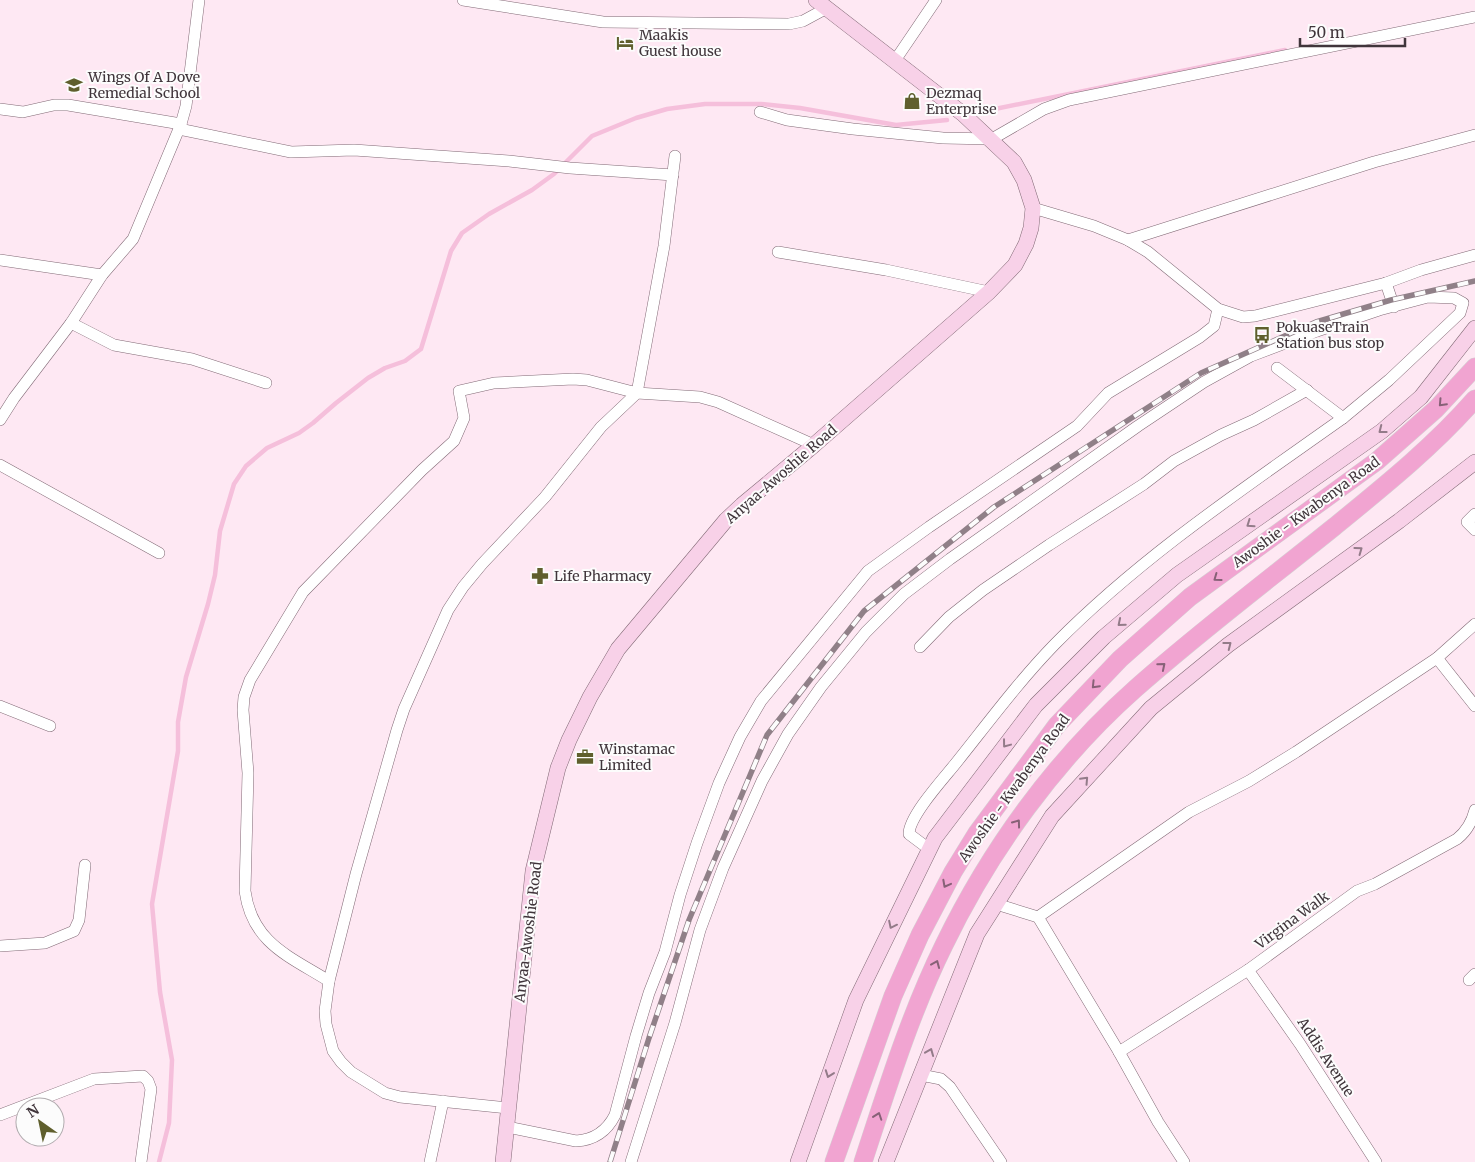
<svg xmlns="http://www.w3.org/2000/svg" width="1475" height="1162" font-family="Merriweather,serif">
  <rect width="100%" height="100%" fill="#fee8f3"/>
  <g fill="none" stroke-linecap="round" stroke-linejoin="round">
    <g stroke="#f5bfdb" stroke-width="4.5">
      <polyline points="990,110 1285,50"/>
      <polyline points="159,1162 169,1123 172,1060 160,992 152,904 178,751 178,722 186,677 208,604 215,575 220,531 234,484 246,466 267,448 299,433 313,423 336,403 368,378 385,368 405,361 421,349 451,251 462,233 489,214 532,190 554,174 592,136 636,118 667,109 705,104 761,104 800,108 896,125 947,120"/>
    </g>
    <g stroke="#826a76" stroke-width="12">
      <g id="street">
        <polyline points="463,0 603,22 789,24 803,21 827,8"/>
        <polyline points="894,62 936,0"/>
        <polyline points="0,109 23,112 54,105 68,105 181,124"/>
        <polyline points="760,112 787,120 853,129 943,138 992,139 1044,109 1069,100 1475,17"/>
        <polyline points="179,129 291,152 354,150 509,161 570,168 673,175"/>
        <polyline points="1033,208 1094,226 1128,240 1148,252 1218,309 1243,317 1255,316 1386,283 1421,270 1475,255"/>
        <polyline points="1128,240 1374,162 1475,135"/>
        <polyline points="778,252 886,270 989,292"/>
        <polyline points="0,260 102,275"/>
        <polyline points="1386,283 1394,307"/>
        <polyline points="71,323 114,345 192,359 266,383"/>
        <polyline points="0,420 14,398 71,323 102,275 133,239 181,124 186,106 199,0"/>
        <polyline points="0,465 159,553"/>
        <polyline points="1475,514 1467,522 1475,530"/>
        <polyline points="920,647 949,617 983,590 1049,545 1144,484 1174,461 1221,435 1254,420 1307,390"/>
        <polyline points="1437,658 1475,706"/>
        <polyline points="0,706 50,726"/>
        <path d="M929,849l-20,-15c0,-18 35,-56 47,-71 32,-40 63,-82 99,-119 86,-87 188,-155 288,-226"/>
        <polyline points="996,904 1038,917 1119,1052 1158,1122 1184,1162"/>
        <polyline points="1038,917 1189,812 1249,781 1296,752 1437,658 1475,624"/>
        <polyline points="0,946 45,943 74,931 79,920 85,865"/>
        <polyline points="1248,970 1300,1044 1376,1162"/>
        <polyline points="1469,980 1475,974"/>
        <path d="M329,981c-40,-25 -77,-38 -84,-90l3,-118 -5,-63 1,-13 6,-17 53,-88 119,-122 32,-29 10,-23 -5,-27 35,-8 79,-4 14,1 50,13 27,-147 11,-90"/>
        <path d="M1119,1052l129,-82 109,-79 18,-7 82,-45c10,-8 15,-17 18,-29"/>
        <polyline points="921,1075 941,1079 950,1087 1001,1162"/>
        <polyline points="508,1108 400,1097 385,1093 351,1072 341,1062 333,1051 326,1024 325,1011 329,981 356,874 397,730 404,709 448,610 463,587 482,564 545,497 601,427 637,393 700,397 718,402 814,445"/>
        <polyline points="0,1115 94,1079 143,1076 148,1081 151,1089 141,1162"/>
        <path d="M507,1127l69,14c18,-1 31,-10 39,-26l21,-79 13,-43 16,-41 15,-57 17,-52 22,-60 21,-46 21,-36 107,-130 61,-44 148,-101 31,-33 92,-56 14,-11 4,-17"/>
        <polyline points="430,1162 443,1101"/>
        <polyline points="631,1162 675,1023 700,930 723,868 762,781 788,734 821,687 866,632 904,594 950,559 1138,426 1204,382 1251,356 1317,331 1379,310 1428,297 1454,298 1463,303 1460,313 1389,380 1343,418 1277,368"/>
      </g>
    </g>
    <g stroke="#826a76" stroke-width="16">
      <g id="secondary">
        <polyline points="503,1162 533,871 558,768 569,740 590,697 618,649 726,520 742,505 814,445 989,292 1015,265 1026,244 1031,228 1033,208 1024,180 1014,162 963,114 816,0"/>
        <polyline points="798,1162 856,1000 935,838 1036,705 1104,637 1177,575 1382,431 1421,397 1475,328"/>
        <polyline points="886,1162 977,934 1052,816 1151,708 1228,645 1399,521 1475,462"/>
      </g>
    </g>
    <g stroke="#d5d3d4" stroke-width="19">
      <g id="primary">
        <polyline points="834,1162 893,996 920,935 953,872 977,833 1057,725 1120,659 1190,597 1377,461 1436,409 1475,367"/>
        <path d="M863,1162c24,-73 47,-148 81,-217 46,-95 111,-185 191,-256 64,-57 132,-108 199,-162 49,-40 99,-80 141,-128"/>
      </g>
    </g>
    <use href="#street" stroke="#fff" stroke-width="11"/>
    <use href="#secondary" stroke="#f8d1e8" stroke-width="15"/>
    <use href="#primary" stroke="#f1a4d1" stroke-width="18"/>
    <g stroke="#908088" stroke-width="5.5">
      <polyline id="rail" points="610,1162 649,1038 689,920 767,735 864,611 994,507 1201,373 1316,322 1391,300 1475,281"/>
    </g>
    <use href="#rail" stroke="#fcfcfc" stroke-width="4" stroke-dasharray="11" stroke-linecap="butt"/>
  </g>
  <defs><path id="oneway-chevron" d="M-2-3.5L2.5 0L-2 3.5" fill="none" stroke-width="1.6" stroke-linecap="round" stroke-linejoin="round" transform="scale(1.25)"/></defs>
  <g stroke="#876177">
    <use href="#oneway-chevron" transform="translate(1442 403) rotate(133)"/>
    <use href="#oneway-chevron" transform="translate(1217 578) rotate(144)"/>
    <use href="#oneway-chevron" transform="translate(1162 666) rotate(-40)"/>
    <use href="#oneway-chevron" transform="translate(1095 685) rotate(134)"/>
    <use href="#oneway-chevron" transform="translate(1017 823) rotate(-54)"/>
    <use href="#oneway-chevron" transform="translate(946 884) rotate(118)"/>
    <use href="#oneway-chevron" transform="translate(936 964) rotate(-67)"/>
    <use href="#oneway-chevron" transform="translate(878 1116) rotate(-71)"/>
  </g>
  <g stroke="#937b89">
    <use href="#oneway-chevron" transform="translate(1382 430) rotate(142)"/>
    <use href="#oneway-chevron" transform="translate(1250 524) rotate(145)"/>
    <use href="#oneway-chevron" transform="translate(1359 550) rotate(-36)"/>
    <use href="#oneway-chevron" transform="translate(1121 623) rotate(140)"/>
    <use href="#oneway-chevron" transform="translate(1228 645) rotate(-38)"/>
    <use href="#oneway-chevron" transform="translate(1006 744) rotate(127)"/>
    <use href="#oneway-chevron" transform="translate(1085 780) rotate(-47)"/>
    <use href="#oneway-chevron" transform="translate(892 925) rotate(116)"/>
    <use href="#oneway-chevron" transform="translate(930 1052) rotate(-68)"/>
    <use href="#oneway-chevron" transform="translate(829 1074) rotate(110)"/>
  </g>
  <defs>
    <g id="hotel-bare" transform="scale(1.35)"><path d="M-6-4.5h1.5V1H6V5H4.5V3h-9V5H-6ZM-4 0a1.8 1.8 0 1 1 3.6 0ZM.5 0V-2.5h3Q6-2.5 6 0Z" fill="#5f5f2d" stroke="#fcfcfc" stroke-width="2.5" paint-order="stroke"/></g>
    <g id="school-bare" transform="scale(1.35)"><path d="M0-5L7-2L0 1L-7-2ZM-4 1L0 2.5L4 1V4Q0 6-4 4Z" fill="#5f5f2d" stroke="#fcfcfc" stroke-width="2.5" paint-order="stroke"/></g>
    <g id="shop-bare" transform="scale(1.35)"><path d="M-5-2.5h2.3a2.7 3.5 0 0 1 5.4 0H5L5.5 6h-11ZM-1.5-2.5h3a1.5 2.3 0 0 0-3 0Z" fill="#5f5f2d" stroke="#fcfcfc" stroke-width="2.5" paint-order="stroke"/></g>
    <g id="bus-bare" transform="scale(1.35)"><path d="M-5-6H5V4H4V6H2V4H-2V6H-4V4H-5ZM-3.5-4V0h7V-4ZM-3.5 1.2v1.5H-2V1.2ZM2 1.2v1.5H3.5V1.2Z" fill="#5f5f2d" stroke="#fcfcfc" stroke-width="2.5" paint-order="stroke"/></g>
    <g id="pharmacy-bare" transform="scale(1.35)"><path d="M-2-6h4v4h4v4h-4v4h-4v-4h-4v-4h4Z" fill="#5f5f2d" stroke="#fcfcfc" stroke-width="2.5" paint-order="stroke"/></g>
    <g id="office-bare" transform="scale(1.35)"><path d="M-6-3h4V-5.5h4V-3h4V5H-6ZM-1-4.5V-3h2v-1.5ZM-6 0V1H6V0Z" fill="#5f5f2d" stroke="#fcfcfc" stroke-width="2.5" paint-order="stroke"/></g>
  </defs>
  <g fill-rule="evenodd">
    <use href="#hotel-bare" x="625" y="43"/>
    <use href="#school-bare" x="74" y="85"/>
    <use href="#shop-bare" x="912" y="101"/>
    <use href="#bus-bare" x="1262" y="335"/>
    <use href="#pharmacy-bare" x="540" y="576"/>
    <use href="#office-bare" x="585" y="757"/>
  </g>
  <g text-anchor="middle" stroke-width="4" stroke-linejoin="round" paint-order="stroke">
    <g font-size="14" fill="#40353b" stroke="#fcfcfc" text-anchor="start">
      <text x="639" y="40">Maakis<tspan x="639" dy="16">Guest house</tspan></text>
      <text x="88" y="82">Wings Of A Dove<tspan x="88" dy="16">Remedial School</tspan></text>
      <text x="926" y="98">Dezmaq<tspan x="926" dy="16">Enterprise</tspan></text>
      <text x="1276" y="332">PokuaseTrain<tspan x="1276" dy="16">Station bus stop</tspan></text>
      <text x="554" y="581">Life Pharmacy</text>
      <text x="599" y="754">Winstamac<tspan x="599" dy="16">Limited</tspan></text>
    </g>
    <g font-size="14" fill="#40353b" stroke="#fcfcfc">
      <text transform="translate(781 474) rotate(-41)" y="5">Anyaa-Awoshie Road</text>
      <text transform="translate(1306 512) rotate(-36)" y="5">Awoshie - Kwabenya Road</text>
      <text transform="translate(1014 788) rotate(-54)" y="5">Awoshie - Kwabenya Road</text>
      <text transform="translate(1292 920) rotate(-36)" y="5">Virgina Walk</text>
      <text transform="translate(528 932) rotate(-83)" y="5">Anyaa-Awoshie Road</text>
      <text transform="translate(1326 1057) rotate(57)" y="5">Addis Avenue</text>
    </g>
  </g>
  <g transform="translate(40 1122) rotate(327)"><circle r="24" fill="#fcfcfc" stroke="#b1acaf"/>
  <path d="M0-4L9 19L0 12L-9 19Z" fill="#5f5f2d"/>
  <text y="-8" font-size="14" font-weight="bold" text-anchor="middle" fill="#40353b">N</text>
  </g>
  <path d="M1300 38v8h105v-8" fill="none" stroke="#40353b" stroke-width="2.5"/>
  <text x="1308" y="38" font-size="15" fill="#40353b" stroke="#fcfcfc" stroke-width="4" paint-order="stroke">50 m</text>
</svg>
